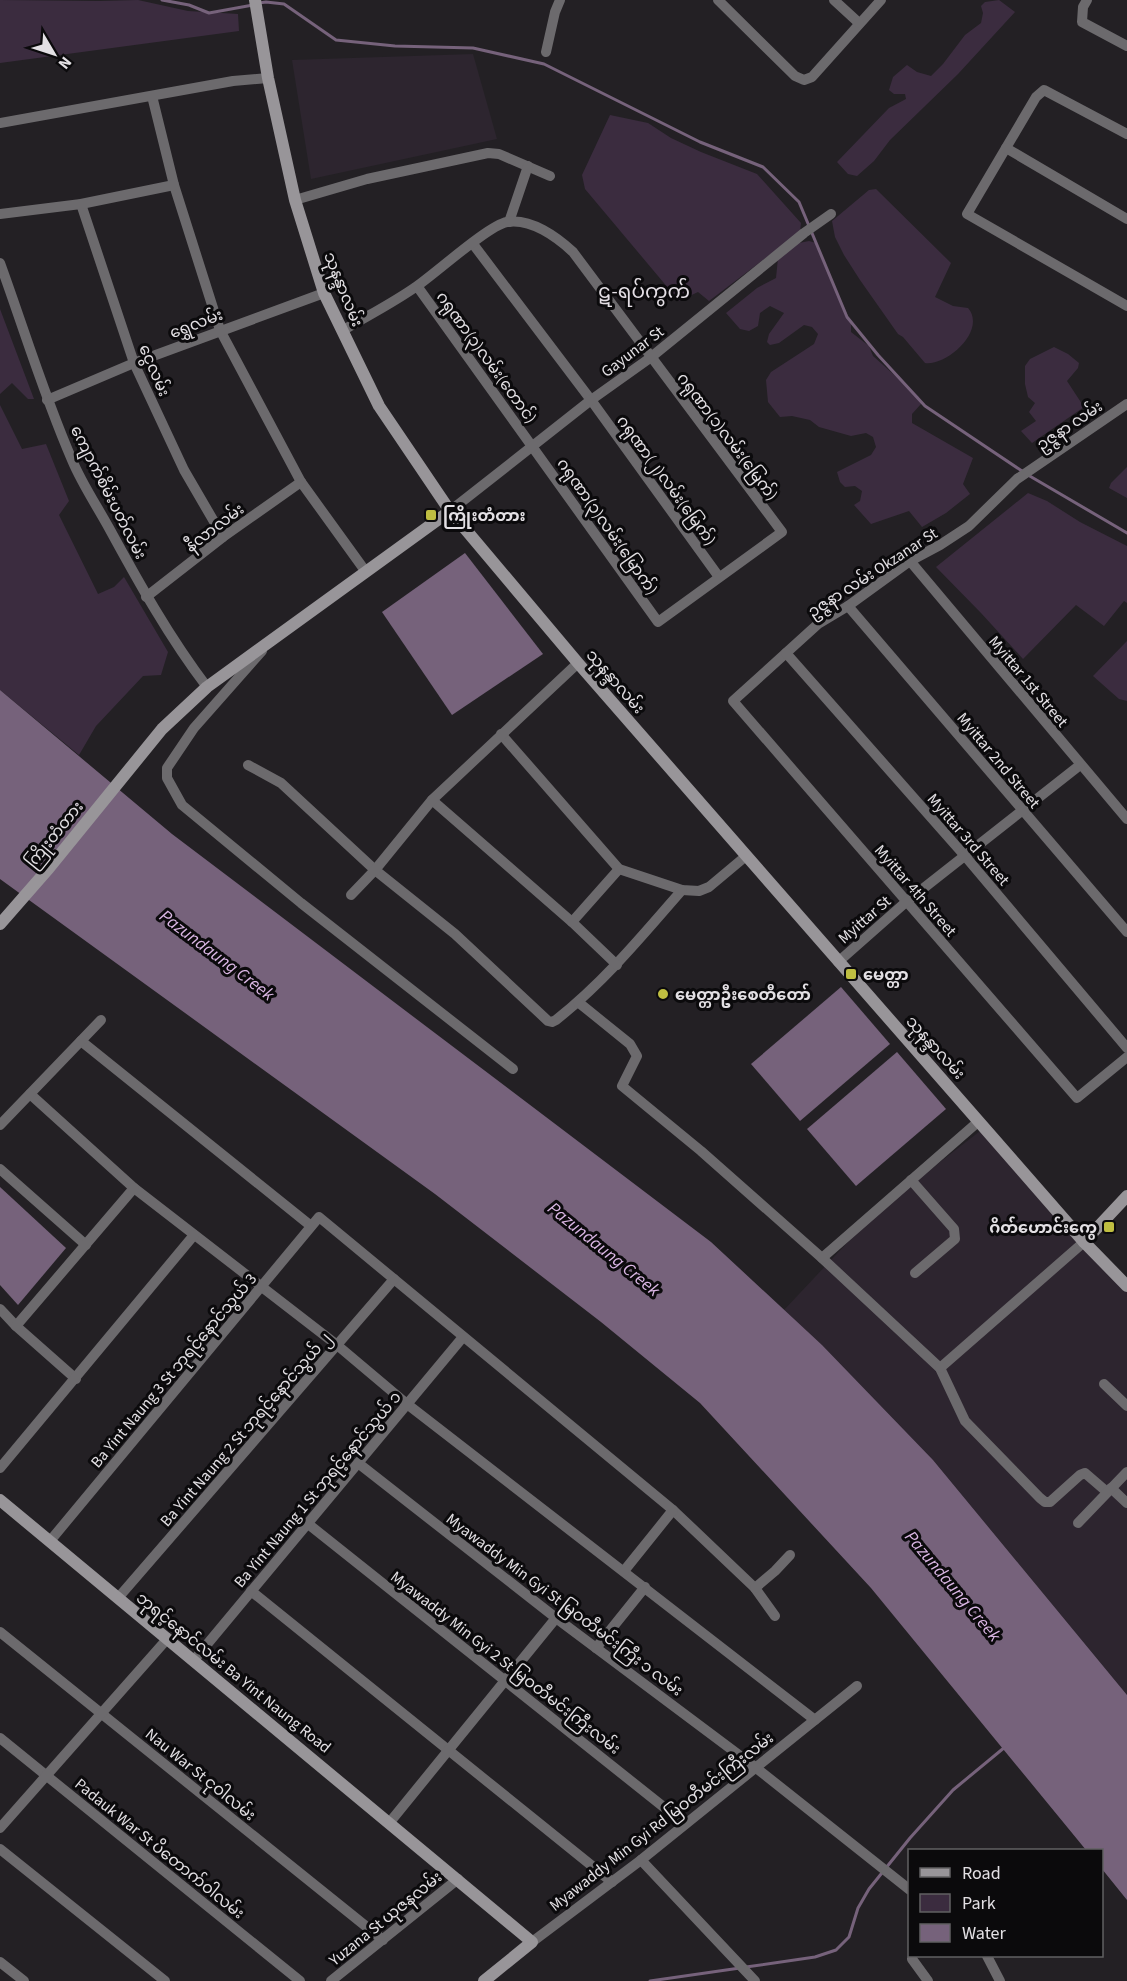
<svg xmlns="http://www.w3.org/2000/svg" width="1127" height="1981" font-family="'Source Sans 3','Noto Sans Myanmar',sans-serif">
  <rect width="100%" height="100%" fill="#232024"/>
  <g fill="#2d252f">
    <polygon points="473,54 497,139 311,179 292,60"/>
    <polygon points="984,1128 1127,1290 1127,1695 933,1460 822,1345 784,1310 878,1210"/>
  </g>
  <g fill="#3b2c3f">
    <polygon points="0,0 99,1 138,0 188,11 238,14 239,31 0,63"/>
    <polygon points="999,0 1015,12 958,74 890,140 874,161 857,176 848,174 837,162 889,108 906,99 905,94 894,94 889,90 893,77 907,65 917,72 931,76 943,64 965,35 981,23 983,13 981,6 985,2"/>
    <polygon points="610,115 648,123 671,138 701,152 757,174 801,223 800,232 709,301 698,292 679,301 585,189 582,175"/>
    <path d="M876,189l75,74 -16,34 18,9 15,2c19,22 -21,58 -43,55l-22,-26 -5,-3 -38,-54 -16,-25 -9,-18 -3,-16 37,-31z"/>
    <polygon points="809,241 816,243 851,323 851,332 869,346 873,356 919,397 921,404 912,414 912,423 973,458 963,484 970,494 946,513 922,527 909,511 871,524 854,505 860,501 862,491 855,486 845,487 840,482 837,472 871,455 876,447 873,437 866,433 851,436 819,427 810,420 792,416 780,417 768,402 766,380 771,372 814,344 818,334 812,327 804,325 779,343 770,345 767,342 769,334 784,313 770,306 760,313 758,326 749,331 740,329 726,313 757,288 776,278 778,258 799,243"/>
    <polygon points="0,309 34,399 28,399 12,383 0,394"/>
    <polygon points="1054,347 1068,354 1079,363 1078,368 1067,381 1084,407 1032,443 1021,431 1036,421 1029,412 1035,403 1028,397 1025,384 1025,366 1030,359"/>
    <polygon points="0,405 22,449 46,444 69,501 59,515 98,594 114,587 124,577 168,652 161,675 143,676 96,726 79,755 0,690"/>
    <polygon points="1127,467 1127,498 1109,488 1111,483"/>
    <polygon points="1028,493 1047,501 1080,522 1127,546 1127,603 1124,601 1104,626 1076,605 1023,659 981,613 936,567"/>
    <polygon points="1127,641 1127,701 1119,699 1093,676"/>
  </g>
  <g fill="#76627b">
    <polygon points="465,553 543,654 452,715 382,612"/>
    <polygon points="0,690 172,834 711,1242 822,1345 933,1460 1127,1695 1127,1900 1102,1869 1102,1850 1086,1850 871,1588 700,1403 601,1322 435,1194 0,879"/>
    <polygon points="841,987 890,1044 800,1121 751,1064"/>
    <polygon points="897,1052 946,1109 856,1186 807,1129"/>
    <polygon points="0,1187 66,1248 18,1305 0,1285"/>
  </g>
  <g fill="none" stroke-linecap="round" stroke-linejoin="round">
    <g stroke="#76627b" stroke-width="3">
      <polyline points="162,0 189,5 209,13 253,5"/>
      <polyline points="259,3 266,2 284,4 336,40 395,46 473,48 544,64 700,142 763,167 799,202 847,317 878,355 925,406 1022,471"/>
      <polyline points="1028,475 1127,533"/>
      <polyline points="746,1967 815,1957 836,1950 849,1937 858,1908 869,1889 910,1838 953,1790 1005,1747"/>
      <polyline points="650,1981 740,1968"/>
    </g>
    <g stroke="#6c6a6d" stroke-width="10">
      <polyline points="718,0 795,76 804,80 812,77 881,0"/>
      <polyline points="834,0 859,23"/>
      <polyline points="1087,0 1083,7 1082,22 1127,46"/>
      <polyline points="546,52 555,12 560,0"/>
      <polyline points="152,96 174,185 220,330 301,482 366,572"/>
      <polyline points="0,123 233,81 268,78"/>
      <polyline points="1127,134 1044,90 1036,97 967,214 1127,306"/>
      <polyline points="1006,148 1127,219"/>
      <polyline points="295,200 367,179 488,153 499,154 550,176"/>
      <polyline points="81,204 134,363 184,470 223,537"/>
      <polyline points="0,214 81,204 174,185"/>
      <polyline points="509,222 528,166"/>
      <polyline points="473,244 591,400 719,577"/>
      <path d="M0,263c24,66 44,133 72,197 10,24 25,46 37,68 30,55 60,109 98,159"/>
      <path d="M342,331c25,-15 51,-28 75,-45 19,-13 72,-61 90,-64 24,-4 50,15 66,30l209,280 -124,90 -241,-336"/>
      <polyline points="47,400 134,363 324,293"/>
      <polyline points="1127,404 1017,479 969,526 940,545 910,561 848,606 818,624 733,701 1077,1098 1127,1057"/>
      <polyline points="450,511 591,400 650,358 804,233 831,214"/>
      <polyline points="910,561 1127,819"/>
      <polyline points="146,597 223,537 301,482"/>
      <polyline points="848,606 1127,932"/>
      <polyline points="262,651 194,728 167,768 167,778 182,805 301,903 513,1069"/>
      <polyline points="786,653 965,856 1127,1048"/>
      <polyline points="501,734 619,869 682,890 699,891 709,887 746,856"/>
      <path d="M248,765l33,18 94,87 80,64 93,87 4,1 4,-2c48,-38 86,-84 126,-130"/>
      <polyline points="432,800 572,922 617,965"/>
      <polyline points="351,895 375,870 432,800 578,663"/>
      <polyline points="572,922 619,869"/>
      <polyline points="838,962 906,902 1080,765"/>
      <polyline points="578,1002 630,1044 637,1056 622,1086 701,1151 822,1258 940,1368 965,1421 1040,1498 1045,1502 1050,1502 1080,1475 1085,1473 1107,1492"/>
      <polyline points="81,1041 311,1226"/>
      <polyline points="30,1094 134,1188 337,1345 407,1404 815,1720"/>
      <polyline points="0,1125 101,1020"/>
      <polyline points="0,1169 86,1245"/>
      <polyline points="911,1180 954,1229 955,1239 915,1273"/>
      <polyline points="822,1258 979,1121"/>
      <polyline points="0,1309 16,1326 76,1379"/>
      <polyline points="16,1326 134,1188"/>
      <polyline points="940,1368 1084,1242"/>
      <polyline points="1104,1384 1127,1406"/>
      <polyline points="358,1463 556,1618 755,1767 910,1890"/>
      <polyline points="0,1468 194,1235"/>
      <polyline points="1111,1488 1127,1503"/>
      <polyline points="673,1510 755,1588 775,1616"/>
      <polyline points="307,1523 685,1824"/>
      <polyline points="1078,1523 1127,1472"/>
      <polyline points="50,1541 319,1217 673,1510 624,1571"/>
      <polyline points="755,1588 775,1571 790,1555"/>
      <polyline points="251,1591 612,1882"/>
      <polyline points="118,1598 394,1279"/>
      <polyline points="0,1632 383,1940"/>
      <polyline points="596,1648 645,1587"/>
      <polyline points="194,1660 463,1337"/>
      <polyline points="0,1738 300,1981"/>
      <polyline points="390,1822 556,1618"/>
      <polyline points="0,1828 168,1638"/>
      <polyline points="0,1849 165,1981"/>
      <polyline points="641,1860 755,1981"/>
      <polyline points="532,1942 641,1860 857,1686"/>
      <polyline points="987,1956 1000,1981"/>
      <polyline points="912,1959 928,1981"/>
      <polyline points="0,1962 24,1981"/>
      <polyline points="331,1981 458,1879"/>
    </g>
    <g stroke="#989599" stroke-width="12">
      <polyline points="255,0 268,78 295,200 324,293 379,406 450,511 578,663 1084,1242 1127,1286"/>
      <polyline points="0,924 49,868 162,729 207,687 450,511"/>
      <polyline points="1084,1242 1127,1196"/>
      <polyline points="0,1500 532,1942 484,1981"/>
    </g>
  </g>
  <g fill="#bfbe41" stroke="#0b0a0c" stroke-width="2">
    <rect x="425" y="509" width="12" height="12" rx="3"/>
    <rect x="845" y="968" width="12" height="12" rx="3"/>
    <circle cx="663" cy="994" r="6"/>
    <rect x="1103" y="1221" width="12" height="12" rx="3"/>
  </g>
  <g text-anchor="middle" stroke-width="6" stroke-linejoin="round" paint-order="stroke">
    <g font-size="16" fill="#e3e0e4" stroke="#0b0a0c">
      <text transform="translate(344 289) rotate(68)" y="6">သုနန္ဒာလမ်း</text>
      <text transform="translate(196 323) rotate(-21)" y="6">ရွှေလမ်း</text>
      <text transform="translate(632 351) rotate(-37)" y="6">Gayunar St</text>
      <text transform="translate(487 357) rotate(54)" y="6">ဂရုဏာ(၃)လမ်း(တောင်)</text>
      <text transform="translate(155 370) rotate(67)" y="6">ငွေလမ်း</text>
      <text transform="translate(1069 425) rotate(-34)" y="6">ဥဇ္ဇနာ လမ်း</text>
      <text transform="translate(728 436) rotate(53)" y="6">ဂရုဏာ(၁)လမ်း(မြေက်)</text>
      <text transform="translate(667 480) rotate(54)" y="6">ဂရုဏာ(၂)လမ်း(မြေက်)</text>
      <text transform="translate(109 492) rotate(63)" y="6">ကျောက်စိမ်းပတ်လမ်း</text>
      <text transform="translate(608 526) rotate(55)" y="6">ဂရုဏာ(၃)လမ်း(မြောက်)</text>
      <text transform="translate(214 527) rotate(-37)" y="6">နီလာလမ်း</text>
      <text transform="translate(872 572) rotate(-33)" y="6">ဥဇ္ဇနာ လမ်း Okzanar St</text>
      <text transform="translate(616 681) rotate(49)" y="6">သုနန္ဒာလမ်း</text>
      <text transform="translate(1029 681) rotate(50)" y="6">Myittar 1st Street</text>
      <text transform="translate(999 760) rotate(50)" y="6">Myittar 2nd Street</text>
      <text transform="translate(54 834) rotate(-51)" y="6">ကြိုးတံတား</text>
      <text transform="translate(969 839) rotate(49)" y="6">Myittar 3rd Street</text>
      <text transform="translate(916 890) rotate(49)" y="6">Myittar 4th Street</text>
      <text transform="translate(864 919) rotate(-41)" y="6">Myittar St</text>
      <text transform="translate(936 1047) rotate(48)" y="6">သုနန္ဒာလမ်း</text>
      <text transform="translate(173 1370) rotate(-50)" y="6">Ba Yint Naung 3 St ဘုရင့်နောင်သွယ် 3</text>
      <text transform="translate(245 1429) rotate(-49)" y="6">Ba Yint Naung 2 St ဘုရင့်နောင်သွယ် ၂</text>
      <text transform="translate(317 1489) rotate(-50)" y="6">Ba Yint Naung 1 St ဘုရင့်နောင်သွယ် ၁</text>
      <text transform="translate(565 1604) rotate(37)" y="6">Myawaddy Min Gyi St မြဝတီမင်းကြီး ၁ လမ်း</text>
      <text transform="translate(506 1662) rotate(38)" y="6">Myawaddy Min Gyi 2 St မြဝတီမင်းကြီးလမ်း</text>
      <text transform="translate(234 1672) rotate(39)" y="6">ဘုရင့်နောင်လမ်း Ba Yint Naung Road</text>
      <text transform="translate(201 1774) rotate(39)" y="6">Nau War St ငုဝါလမ်း</text>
      <text transform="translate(661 1821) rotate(-38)" y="6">Myawaddy Min Gyi Rd မြဝတီမင်းကြီးလမ်း</text>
      <text transform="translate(160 1848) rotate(39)" y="6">Padauk War St ပိတောက်ဝါလမ်း</text>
      <text transform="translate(385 1918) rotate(-39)" y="6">Yuzana St ယုဇနလမ်း</text>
    </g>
    <g font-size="16" font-weight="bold" fill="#e3e0e4" stroke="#0b0a0c" text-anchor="start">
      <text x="443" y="521">ကြိုးတံတား</text>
      <text x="863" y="980">မေတ္တာ</text>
      <text x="675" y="1000">မေတ္တာဦးစေတီတော်</text>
      <text x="1097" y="1233" text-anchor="end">ဂိတ်ဟောင်းကွေ</text>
    </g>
    <g font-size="18" font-style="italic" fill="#dbb7e5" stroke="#0b0a0c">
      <text transform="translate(217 955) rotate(37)" y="6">Pazundaung Creek</text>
      <text transform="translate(604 1249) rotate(39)" y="6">Pazundaung Creek</text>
      <text transform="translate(953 1586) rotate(50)" y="6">Pazundaung Creek</text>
    </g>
    <g font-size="20" fill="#e4dfe5" stroke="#0b0a0c">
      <text x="644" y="298">ဋ-ရပ်ကွက်</text>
    </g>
  </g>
  <rect x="908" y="1849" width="195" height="108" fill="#0b0a0c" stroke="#616062" stroke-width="1.5"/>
  <rect x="920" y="1868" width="30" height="9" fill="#989599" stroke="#616062" stroke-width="1.5"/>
  <text x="962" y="1879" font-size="18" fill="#e3e0e4">Road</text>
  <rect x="920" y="1894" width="30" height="18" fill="#3b2c3f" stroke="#616062" stroke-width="1.5"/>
  <text x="962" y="1909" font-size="18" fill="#e3e0e4">Park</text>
  <rect x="920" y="1924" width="30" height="18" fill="#76627b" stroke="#616062" stroke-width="1.5"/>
  <text x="962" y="1939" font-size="18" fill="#e3e0e4">Water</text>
  <g transform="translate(54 54) rotate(129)" stroke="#0b0a0c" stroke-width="4.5" paint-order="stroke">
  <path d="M0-4.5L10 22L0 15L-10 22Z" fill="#e3e0e4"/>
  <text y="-9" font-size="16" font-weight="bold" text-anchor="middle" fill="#e3e0e4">N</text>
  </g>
</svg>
